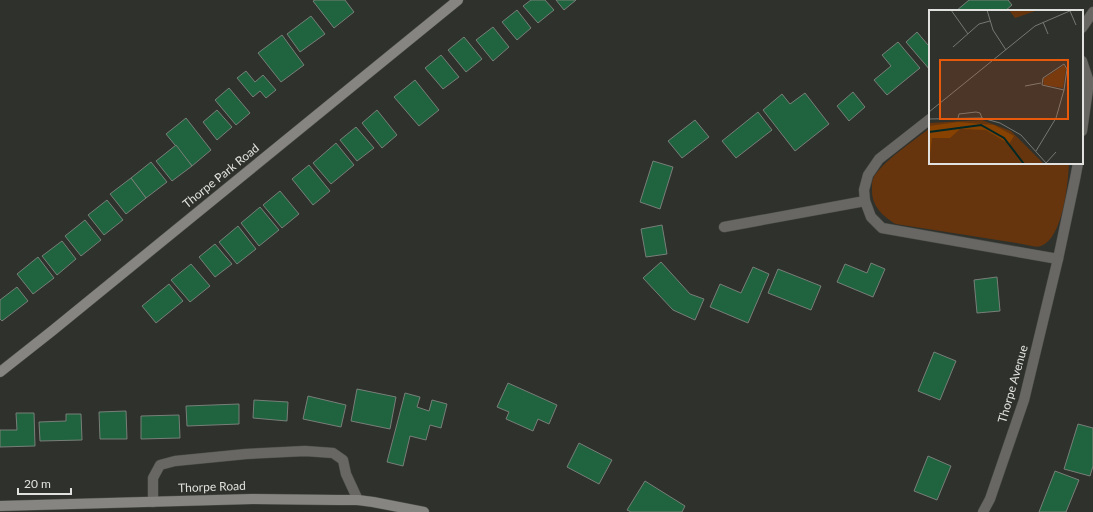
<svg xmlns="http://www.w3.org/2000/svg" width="1093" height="512" font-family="Lato,sans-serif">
  <rect width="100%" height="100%" fill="#2f312c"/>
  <path fill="#66350d" d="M930,128v35h139c-1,21 -6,75 -28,83 -5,2 -13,-1 -19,-2l-126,-20c-14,-8 -25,-19 -24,-36 0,-3 0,-7 1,-9 6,-15 43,-40 57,-51z"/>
  <g fill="#1f643f" stroke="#787e79">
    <polygon points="315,0 345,0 354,12 334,28 313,1"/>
    <polygon points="531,0 545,0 554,10 538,23 523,6"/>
    <polygon points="556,0 576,0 564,10"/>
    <polygon points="969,0 1008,0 1012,5 1005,11 956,11"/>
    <polygon points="517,10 531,28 517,40 502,22"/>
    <polygon points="311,16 325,34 300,52 287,34"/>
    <polygon points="493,27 509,47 493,61 476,40"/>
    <polygon points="917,32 928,45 930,43 930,70 906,42"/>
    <polygon points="282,35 304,65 281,82 258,53"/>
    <polygon points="464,37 482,59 466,72 448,50"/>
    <polygon points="898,42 920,68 887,95 874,80 891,66 882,55"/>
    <polygon points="441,55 459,77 443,89 425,68"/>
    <polygon points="246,71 255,82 263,75 276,90 266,98 260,91 253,97 237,78"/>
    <polygon points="415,80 439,110 419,126 394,97"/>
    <polygon points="229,88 250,113 236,125 215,100"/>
    <polygon points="853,92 865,107 849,121 837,106"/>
    <polygon points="805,93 829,124 795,151 763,110 782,94 790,104"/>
    <polygon points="217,110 232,127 217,140 203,122"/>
    <polygon points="377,110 397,135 382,148 362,123"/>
    <polygon points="758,112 772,130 736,158 722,141"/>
    <polygon points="186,118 211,150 192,166 166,134"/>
    <polygon points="695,120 709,137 682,158 668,141"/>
    <polygon points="356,127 374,148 357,161 340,140"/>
    <polygon points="336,143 354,165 331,184 313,163"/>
    <polygon points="176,145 192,166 172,181 156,161"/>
    <polygon points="653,161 673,167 660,209 640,202"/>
    <polygon points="151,162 167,182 146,198 131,178"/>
    <polygon points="309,165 330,191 313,205 292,179"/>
    <polygon points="131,178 146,198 126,214 110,194"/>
    <polygon points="280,191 299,214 282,228 263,205"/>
    <polygon points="107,200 123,220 104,235 88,215"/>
    <polygon points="260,207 279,230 259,246 241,223"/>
    <polygon points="85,220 101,240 81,256 65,236"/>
    <polygon points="662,225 667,254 646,257 641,229"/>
    <polygon points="238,226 256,249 237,264 219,242"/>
    <polygon points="62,241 76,259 57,275 42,256"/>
    <polygon points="215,244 232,264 215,277 199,257"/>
    <polygon points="38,257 54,278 33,294 17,274"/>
    <polygon points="661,262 690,294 704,299 695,320 673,310 643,278"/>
    <polygon points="871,263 885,269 873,297 837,282 845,264 867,273"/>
    <polygon points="191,264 210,286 190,302 171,280"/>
    <polygon points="753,267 769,274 748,323 710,307 720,284 741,293"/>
    <polygon points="778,269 821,286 811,310 768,293"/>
    <polygon points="997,277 1000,311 977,313 974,280"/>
    <polygon points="169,284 183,301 156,323 142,306"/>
    <polygon points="17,287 28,301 2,321 0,319 0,300"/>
    <polygon points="934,352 956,361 940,400 918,391"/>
    <polygon points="508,383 557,405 549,424 538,419 533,431 506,419 509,412 497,407"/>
    <polygon points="357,389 396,397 390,429 351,421"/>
    <polygon points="405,393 420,397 417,407 429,411 432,400 447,404 441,428 430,425 426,440 410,436 403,466 387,462"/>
    <polygon points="308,396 346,405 341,427 303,419"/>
    <polygon points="254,400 288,402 287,421 253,418"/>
    <polygon points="239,404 239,424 187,426 186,406"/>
    <polygon points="126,411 127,439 100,439 99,412"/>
    <polygon points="16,413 34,413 35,446 0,447 0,430 17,430"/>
    <polygon points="66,414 81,414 82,440 40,441 39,422 66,421"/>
    <polygon points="179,415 180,438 141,439 141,416"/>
    <polygon points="1078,424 1093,428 1093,466 1090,476 1064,469"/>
    <polygon points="579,443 612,460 599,484 567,467"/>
    <polygon points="928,456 951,466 937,500 914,491"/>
    <polygon points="1055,471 1079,480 1066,512 1039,512"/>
    <polygon points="645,481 685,506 682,512 631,512 627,510"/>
  </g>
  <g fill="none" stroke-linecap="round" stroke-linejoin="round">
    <g stroke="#4b4d49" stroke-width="11">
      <g id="street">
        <polyline points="1082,28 1093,12"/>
        <polyline points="1082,61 1089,82 1082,131"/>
        <polyline points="930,119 879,159 868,175 864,190 865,201 871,217 882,228 1058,259 1075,179 1078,163"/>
        <polyline points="724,227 865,201"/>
        <polyline points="153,502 153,478 160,465 175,461 246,454 305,451 333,453 343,460 346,474 358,500"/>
        <polyline points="983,512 990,499 1024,400 1058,259"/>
      </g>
    </g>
    <g stroke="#4b4d49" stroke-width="11">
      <g id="secondary">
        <polyline points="0,372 52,331 458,0"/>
        <polyline points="0,506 252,499 338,500 358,500 373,502 424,512"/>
      </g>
    </g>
    <use href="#street" stroke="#686764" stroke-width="10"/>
    <use href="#secondary" stroke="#878581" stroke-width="10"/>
  </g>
  <g text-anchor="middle" stroke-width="3" stroke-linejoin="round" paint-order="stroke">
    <g font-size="12" fill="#e1e2df" stroke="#2f312c">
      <text transform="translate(221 176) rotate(-39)" y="4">Thorpe Park Road</text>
      <text transform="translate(1013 384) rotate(-74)" y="4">Thorpe Avenue</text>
      <text transform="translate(212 487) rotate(-2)" y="4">Thorpe Road</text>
    </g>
  </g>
  <g transform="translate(929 10)">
    <rect width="154" height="154" fill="#2f312c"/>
    <path d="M80,0h29l-23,8zM135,55l2,3 -3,20 -19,-3 -1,-6zM53,110l29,11 33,33h-115v-41z" fill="#66350d"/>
    <path d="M29,112l36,3 20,11 -5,8 -23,-14 -26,-1 -10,9h-18l-3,26v-38z" fill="#874201"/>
    <path fill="none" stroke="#002826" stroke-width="2" d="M0,122l52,-7 23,13 20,26"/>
    <path fill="none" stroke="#767874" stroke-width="1" d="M22,0l17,24M58,0l6,20 13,20M141,1l6,14M114,12l5,12M24,37l26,-23 11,-3M135,54l3,5 -3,21 -22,-5 1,-7zM96,76l16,-3M0,102l106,-86 37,-16M29,108l1,-4 17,-2 4,1 2,5M0,109l53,-1 18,5 21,12 26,29M107,141l20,-33 8,-28M117,153l10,-11"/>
    <path fill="#e8590c" fill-opacity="0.15" stroke="#e8590c" stroke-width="2" d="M11,50h128v59h-128z"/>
    <rect width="154" height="154" fill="none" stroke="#e1e2df" stroke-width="2"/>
  </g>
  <path d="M18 488v6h53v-6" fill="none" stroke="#e1e2df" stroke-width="2"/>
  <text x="24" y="488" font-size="12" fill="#e1e2df" stroke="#2f312c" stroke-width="3" paint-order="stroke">20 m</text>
</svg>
